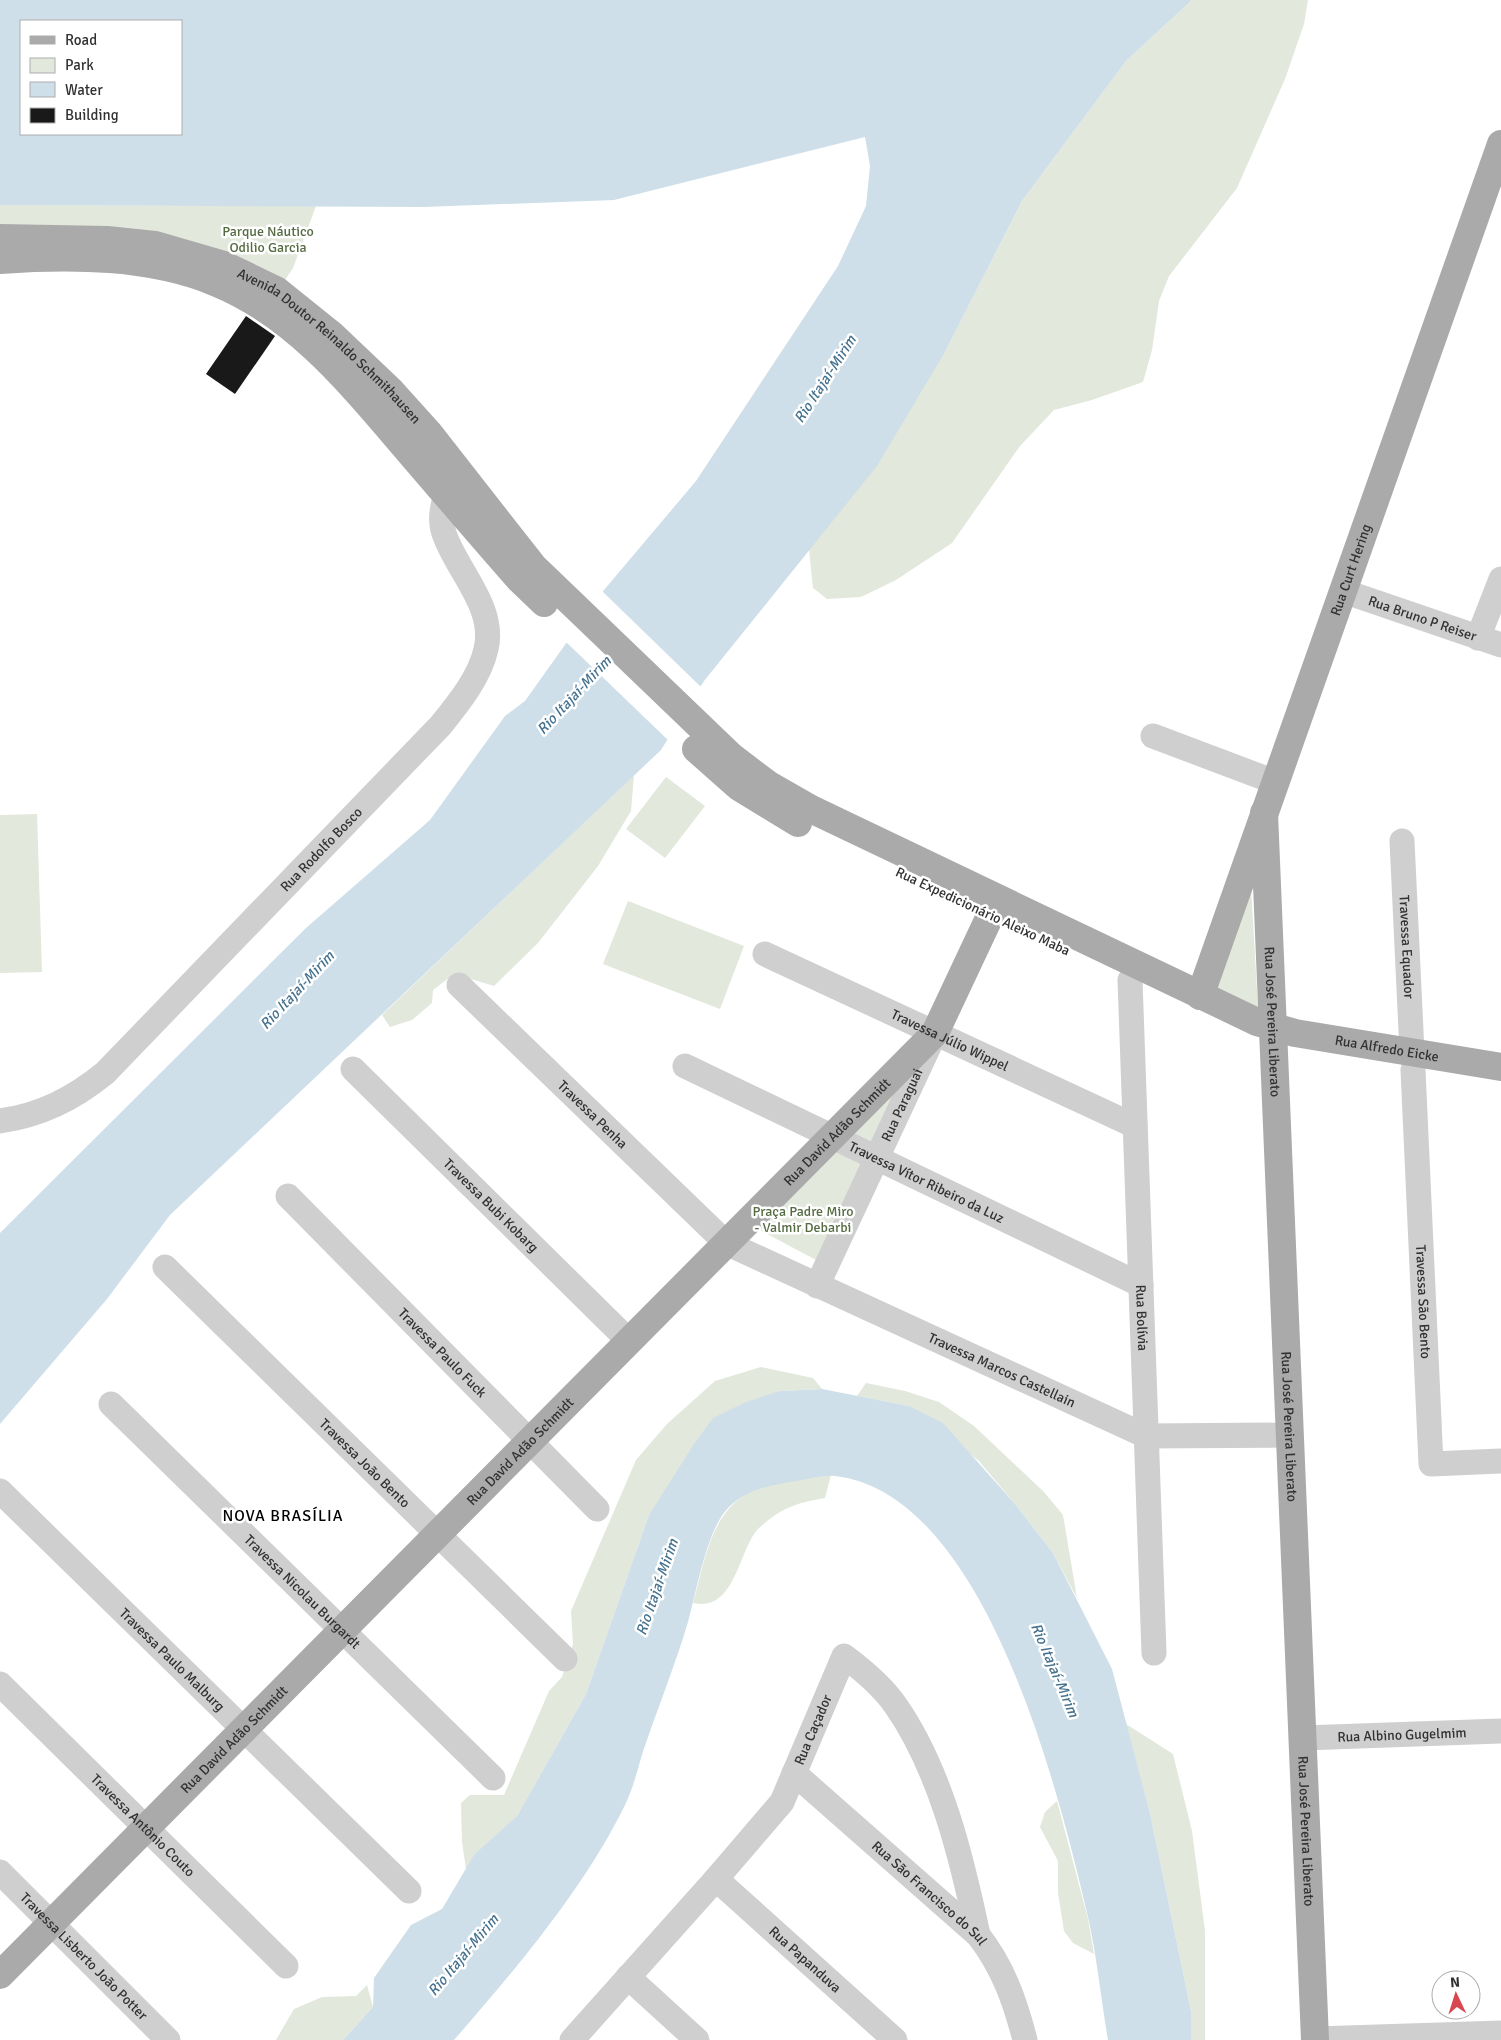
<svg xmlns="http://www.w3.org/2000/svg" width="1501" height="2040" font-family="Signika,sans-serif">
  <rect width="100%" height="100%" fill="#fff"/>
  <g fill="#e2e8dc">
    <polygon points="1192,0 1308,0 1304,24 1285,79 1237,188 1169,276 1159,301 1152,350 1143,382 1092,400 1054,410 1020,446 952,543 896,580 861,597 827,599 813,588 809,549 834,518 945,352 1022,201 1126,61"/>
    <polygon points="0,205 316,206 293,268 283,283 0,225"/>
    <polygon points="634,775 631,811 598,866 538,943 494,986 454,974 433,990 432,1003 412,1020 390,1027 382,1015"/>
    <polygon points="666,777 705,806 665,858 626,829"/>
    <polygon points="37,814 42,972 0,973 0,815"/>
    <polygon points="1251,886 1258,1008 1216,990"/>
    <polygon points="628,901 744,946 720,1009 603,964"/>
    <polygon points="911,1066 875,1144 848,1131"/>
    <polygon points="832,1146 862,1161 816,1260 754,1227"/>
    <polygon points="761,1367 813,1378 822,1389 780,1391 649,1515 586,1694 517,1816 466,1869 462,1842 461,1803 470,1795 504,1795 549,1691 562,1677 573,1644 571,1611 636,1460 667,1424 715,1381"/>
    <polygon points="866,1383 905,1391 939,1402 974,1426 1044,1492 1063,1515 1077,1598 1053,1553 1015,1504 979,1461 909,1406 857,1396"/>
    <path d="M831,1475l-6,23c-29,5 -44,10 -66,30 -20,19 -23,85 -66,75 13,-46 18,-98 69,-117 18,-6 49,-7 69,-11z"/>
    <polygon points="1126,1724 1173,1754 1192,1831 1205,1931 1205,2040 1191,2040 1191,2011 1150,1813"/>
    <polygon points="1057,1801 1088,1919 1094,1954 1073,1943 1064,1931 1058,1893 1058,1861 1040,1827 1045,1812"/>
    <polygon points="367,1985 373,2007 343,2040 276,2040 294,2009 322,1997 356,1996"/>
  </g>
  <g fill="#cedfe9" fill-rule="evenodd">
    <path d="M0,0h1192l-66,61 -104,140 -77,151 -68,114 -173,215 -43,69 -491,465 -63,84 -107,125v-191l306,-305 124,-108 75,-104 20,-15 79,-111 92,-109 142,-215 28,-60 4,-40 -5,-29 -251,63 -191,7 -423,-2zM21,21h160v113h-160z"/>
    <path d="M822,1389l87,17 34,17 72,81 38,49 59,116 38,144 41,198v29h-83c-7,-41 -11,-83 -20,-123 -29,-124 -102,-424 -253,-441 -9,-1 -19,2 -28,3 -27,5 -56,7 -77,27 -23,21 -33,84 -42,116 -12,40 -27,78 -41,118 -8,21 -12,45 -22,65 -41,84 -110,165 -171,235h-111l30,-33 1,-29 37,-53 31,-16 32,-54 43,-39 69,-122 63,-179 45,-71 19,-26 33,-16 34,-11z"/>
  </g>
  <polygon fill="#fff" points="601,590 702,688 669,741 565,641"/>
  <polygon fill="#191919" points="246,316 275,336 235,394 206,374"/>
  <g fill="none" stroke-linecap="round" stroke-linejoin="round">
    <g stroke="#cfcfcf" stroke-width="25">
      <path id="s1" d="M1343,591l158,54"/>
      <polyline points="1478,638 1501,579"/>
      <polyline points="1153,736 1275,782"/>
      <path id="s2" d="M1402,841l10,211"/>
      <path id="s3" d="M765,954l370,172"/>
      <path id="s4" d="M1130,980l24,673"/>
      <path id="s5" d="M459,985l267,258 420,193 144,-1"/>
      <path id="s6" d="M685,1066l456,219"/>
      <path id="s7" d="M353,1069l276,272"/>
      <path id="s8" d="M1413,1070l18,394 70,-3"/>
      <path id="s9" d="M0,1121c41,-6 73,-22 105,-48l336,-348c17,-21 39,-48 45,-76 10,-41 -28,-77 -41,-113 -6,-14 -3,-28 1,-42"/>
      <path id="s10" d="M288,1196l309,313"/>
      <path id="s11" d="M165,1267l400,392"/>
      <path id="s12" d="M817,1286l115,-246"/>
      <path id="s13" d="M111,1404l382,374"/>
      <path id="s14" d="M0,1491l409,400"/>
      <path id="s15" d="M0,1684l286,282"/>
      <path id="s16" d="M1303,1738l198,-7"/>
      <path id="s17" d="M794,1773l184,162c25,32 37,66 47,105"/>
      <path id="s18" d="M0,1872l168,168"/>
      <path id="s19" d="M716,1879l179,161"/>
      <polyline points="628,1977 697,2040"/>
      <polyline points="1315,2039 1501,2033"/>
      <path id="s20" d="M572,2040l144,-161 66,-77 62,-146c19,14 39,31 52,50 45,65 66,153 82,229"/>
    </g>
    <g stroke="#aaa" stroke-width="28">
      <path id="s21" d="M0,238l107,2 48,5 69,20 52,25 56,45 60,57 36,40 105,134 199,191 37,28 42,24 446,213 38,11 206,34"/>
      <path d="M0,260c70,-5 151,-5 217,23 81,33 138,106 194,171 36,42 72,84 109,126l24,23"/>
      <polyline points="696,749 739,787 798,823"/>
      <path id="s22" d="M1264,813l51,1227"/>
      <path id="s23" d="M1200,996l301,-852"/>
      <path id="s24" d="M0,1975l935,-942 63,-134"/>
    </g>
  </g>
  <g text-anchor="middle" stroke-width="5" stroke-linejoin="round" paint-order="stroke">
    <g font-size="14" fill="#556b42" stroke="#fff">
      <text x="268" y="236">Parque Náutico<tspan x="268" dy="16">Odilio Garcia</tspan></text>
      <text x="803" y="1216">Praça Padre Miro<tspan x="803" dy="16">- Valmir Debarbi</tspan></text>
    </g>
    <g font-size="14" fill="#323232" stroke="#fff">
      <text dy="5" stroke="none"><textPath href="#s21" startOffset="361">Avenida Doutor Reinaldo Schmithausen</textPath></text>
      <text dy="5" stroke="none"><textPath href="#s23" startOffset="452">Rua Curt Hering</textPath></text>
      <text dy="5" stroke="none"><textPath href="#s1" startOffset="84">Rua Bruno P Reiser</textPath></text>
      <text dy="5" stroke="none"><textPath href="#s9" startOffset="428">Rua Rodolfo Bosco</textPath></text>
      <text transform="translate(983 911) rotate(25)" y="5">Rua Expedicionário Aleixo Maba</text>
      <text dy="5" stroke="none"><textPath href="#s2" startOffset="106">Travessa Equador</textPath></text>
      <text dy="5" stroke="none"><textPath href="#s22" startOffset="209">Rua José Pereira Liberato</textPath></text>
      <text dy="5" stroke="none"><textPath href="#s3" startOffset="204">Travessa Júlio Wippel</textPath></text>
      <text dy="5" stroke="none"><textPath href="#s21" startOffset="1661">Rua Alfredo Eicke</textPath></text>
      <text dy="5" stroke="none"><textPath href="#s12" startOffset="200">Rua Paraguai</textPath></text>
      <text dy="5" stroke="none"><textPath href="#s5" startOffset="186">Travessa Penha</textPath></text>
      <text dy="5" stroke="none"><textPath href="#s24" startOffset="1188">Rua David Adão Schmidt</textPath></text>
      <text dy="5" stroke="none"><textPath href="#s6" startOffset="268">Travessa Vítor Ribeiro da Luz</textPath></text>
      <text dy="5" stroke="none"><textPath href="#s7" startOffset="194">Travessa Bubi Kobarg</textPath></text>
      <text dy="5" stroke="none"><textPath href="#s8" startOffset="232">Travessa São Bento</textPath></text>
      <text dy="5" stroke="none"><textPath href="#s4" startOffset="338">Rua Bolívia</textPath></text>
      <text dy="5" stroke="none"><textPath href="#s10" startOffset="220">Travessa Paulo Fuck</textPath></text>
      <text dy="5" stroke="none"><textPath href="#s5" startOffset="675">Travessa Marcos Castellain</textPath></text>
      <text dy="5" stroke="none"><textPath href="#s22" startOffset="614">Rua José Pereira Liberato</textPath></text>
      <text dy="5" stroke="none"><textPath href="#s24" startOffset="738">Rua David Adão Schmidt</textPath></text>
      <text dy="5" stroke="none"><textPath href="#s11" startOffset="280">Travessa João Bento</textPath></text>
      <text dy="5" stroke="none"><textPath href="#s13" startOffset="268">Travessa Nicolau Burgardt</textPath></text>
      <text dy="5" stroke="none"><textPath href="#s14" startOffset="241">Travessa Paulo Malburg</textPath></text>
      <text dy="5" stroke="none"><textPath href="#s20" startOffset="396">Rua Caçador</textPath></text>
      <text dy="5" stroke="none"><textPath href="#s16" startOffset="99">Rua Albino Gugelmim</textPath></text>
      <text dy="5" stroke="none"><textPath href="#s24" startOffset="332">Rua David Adão Schmidt</textPath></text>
      <text dy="5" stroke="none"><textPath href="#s15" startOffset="201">Travessa Antônio Couto</textPath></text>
      <text dy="5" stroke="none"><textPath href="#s22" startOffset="1019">Rua José Pereira Liberato</textPath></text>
      <text dy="5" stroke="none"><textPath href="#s17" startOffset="181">Rua São Francisco do Sul</textPath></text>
      <text dy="5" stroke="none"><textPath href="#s18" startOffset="119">Travessa Lisberto João Potter</textPath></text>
      <text dy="5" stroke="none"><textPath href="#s19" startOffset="120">Rua Papanduva</textPath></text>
    </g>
    <g font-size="15" font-style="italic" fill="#46728f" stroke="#fff">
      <text transform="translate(825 379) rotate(-57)" y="5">Rio Itajaí-Mirim</text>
      <text transform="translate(574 695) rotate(-47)" y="5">Rio Itajaí-Mirim</text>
      <text transform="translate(297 990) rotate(-47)" y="5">Rio Itajaí-Mirim</text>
      <text transform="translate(657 1587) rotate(-71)" y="5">Rio Itajaí-Mirim</text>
      <text transform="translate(1055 1670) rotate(67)" y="5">Rio Itajaí-Mirim</text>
      <text transform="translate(463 1955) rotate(-50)" y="5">Rio Itajaí-Mirim</text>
    </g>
    <g font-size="16" letter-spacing="1" fill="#000" stroke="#fff">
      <text x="283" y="1521">NOVA BRASÍLIA</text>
    </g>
  </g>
  <rect x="20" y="20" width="162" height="115" fill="#ffffff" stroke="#adadad"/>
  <rect x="30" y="36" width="25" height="8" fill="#aaaaaa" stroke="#adadad"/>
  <text x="65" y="45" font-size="15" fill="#323232">Road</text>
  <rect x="30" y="58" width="25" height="15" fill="#e2e8dc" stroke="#adadad"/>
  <text x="65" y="70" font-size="15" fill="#323232">Park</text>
  <rect x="30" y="82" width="25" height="15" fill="#cedfe9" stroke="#adadad"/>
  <text x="65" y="95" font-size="15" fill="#323232">Water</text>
  <rect x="30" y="108" width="25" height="15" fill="#191919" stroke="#adadad"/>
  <text x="65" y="120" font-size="15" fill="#323232">Building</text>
  <g transform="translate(1456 1995) rotate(356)"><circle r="24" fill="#ffffff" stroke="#adadad"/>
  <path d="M0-4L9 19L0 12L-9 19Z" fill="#d84650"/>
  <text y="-8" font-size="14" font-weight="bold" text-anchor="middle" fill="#323232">N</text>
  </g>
</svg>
